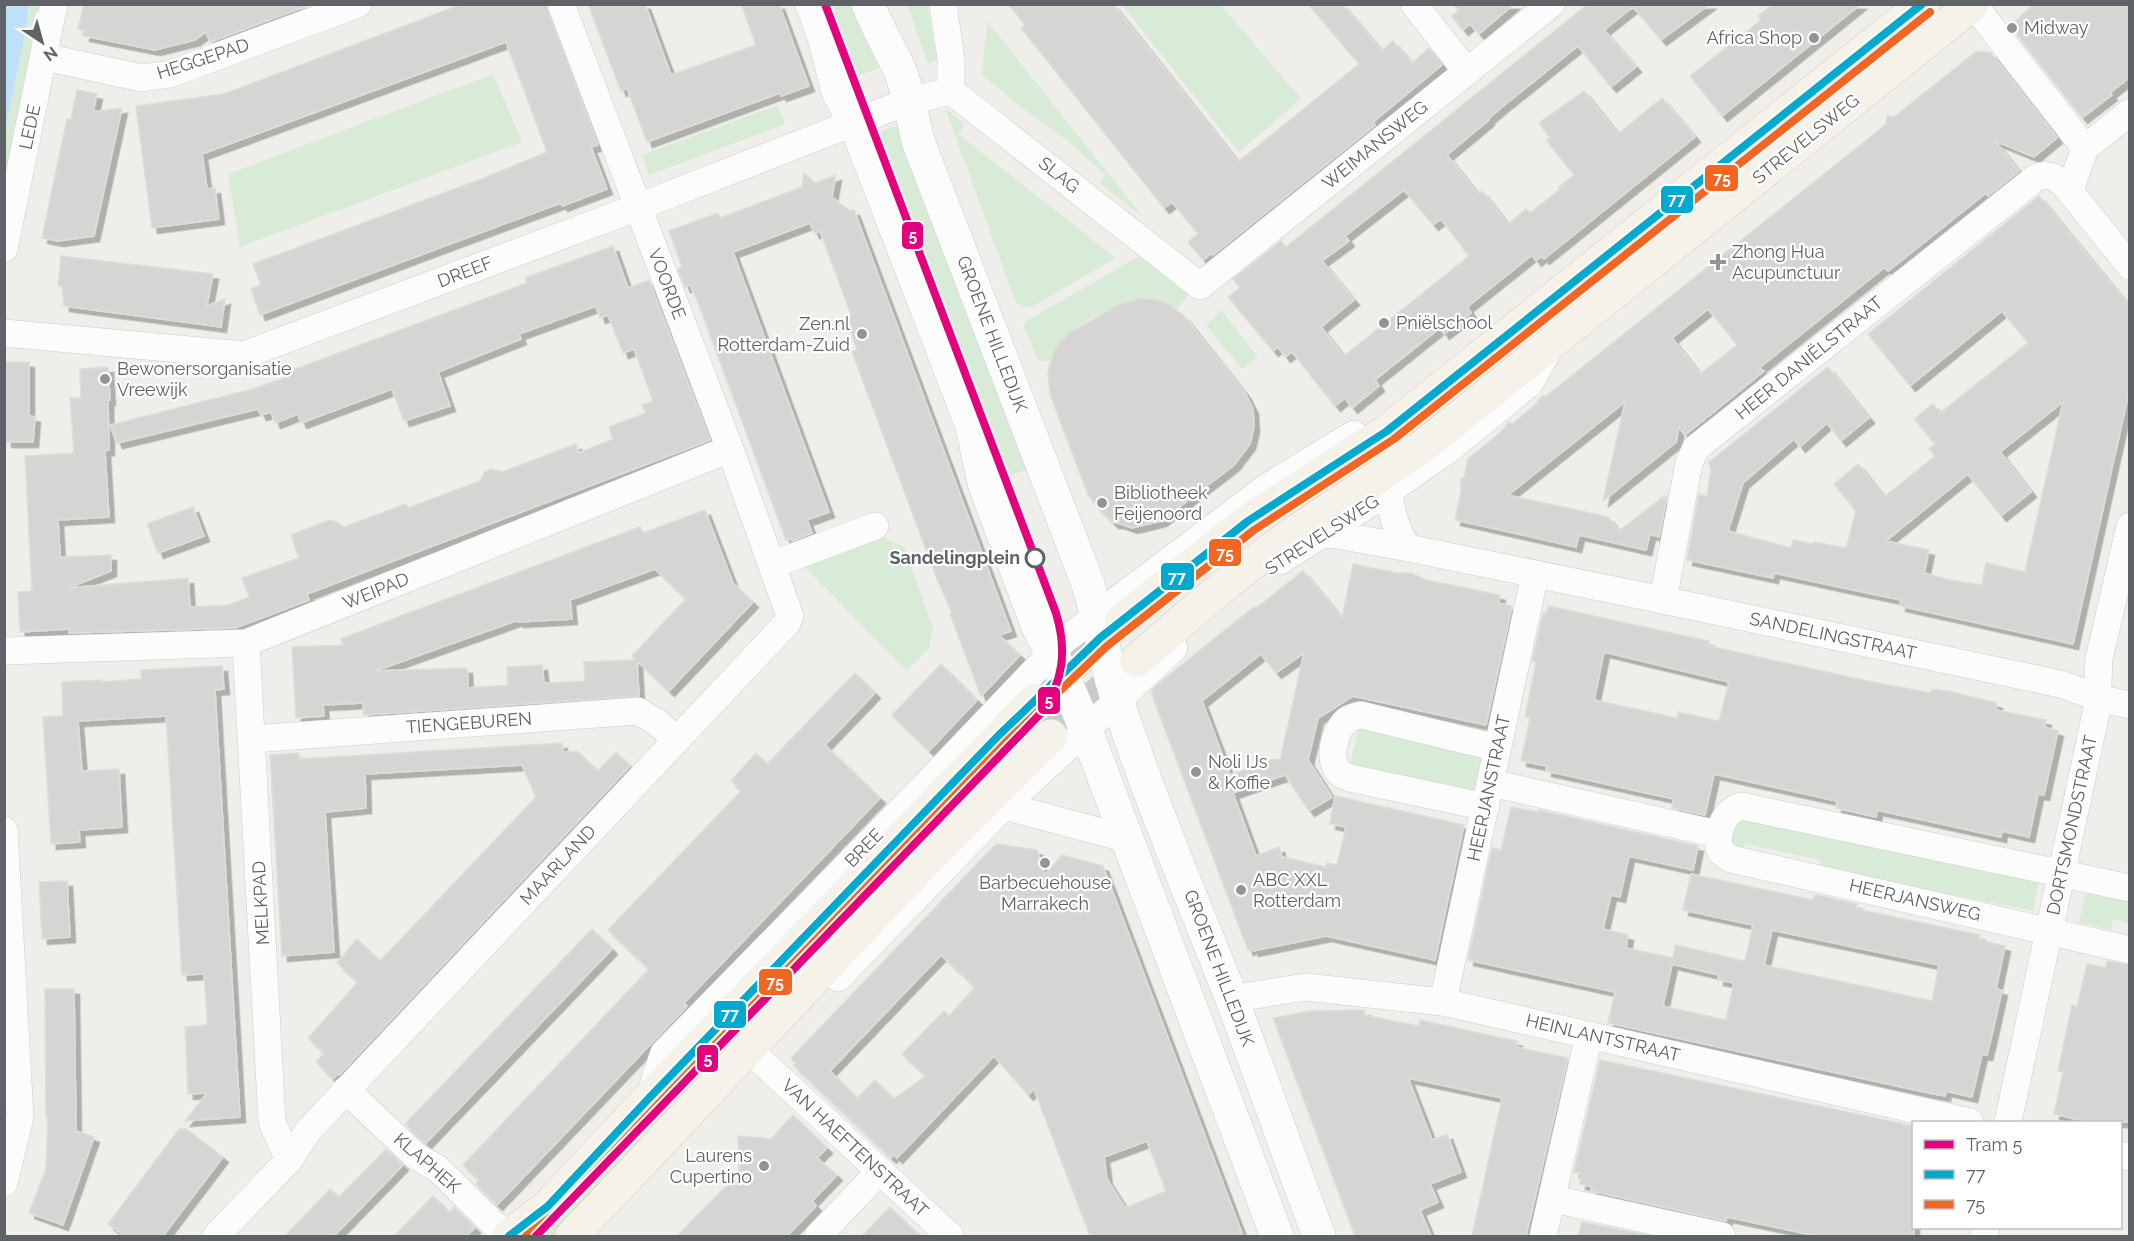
<svg xmlns="http://www.w3.org/2000/svg" width="2134" height="1241" font-family="Raleway,sans-serif">
  <defs>
    <filter id="shadow"><feDropShadow dx="5.5" dy="5.5" stdDeviation="0" flood-color="#0004"/></filter>
  </defs>
  <rect width="100%" height="100%" fill="#efeeea"/>
  <g fill="#d8ebd6">
    <polygon points="28,5 49,5 5,217 5,131 27,24"/>
    <polygon points="819,5 860,5 889,64 842,82"/>
    <polygon points="907,5 927,5 937,60 928,64"/>
    <polygon points="1122,5 1221,5 1301,99 1239,152"/>
    <polygon points="987,21 1143,217 1099,183 1105,175 1067,140 1023,109 982,74"/>
    <polygon points="493,74 522,142 240,247 228,174"/>
    <polygon points="778,105 785,124 649,175 642,155"/>
    <polygon points="945,108 965,124 958,134 1116,258 1030,308 1016,303"/>
    <path d="M896,127l13,4 127,335 -45,17 -117,-338c5,-11 9,-18 22,-18z"/>
    <path d="M1141,255l48,38 -12,17c-9,-6 -19,-11 -30,-12 -22,0 -68,25 -83,40 -7,7 -12,15 -15,24l-11,-2 -15,-37z"/>
    <polygon points="1221,310 1258,357 1242,369 1206,325"/>
    <polygon points="877,534 904,547 933,628 929,648 907,671 801,563"/>
    <polygon points="1040,706 1050,729 561,1236 524,1236"/>
    <polygon points="1360,723 1483,751 1474,793 1350,765"/>
    <polygon points="1737,813 2041,874 2033,911 1820,868 1821,860 1745,844 1743,852 1729,849"/>
    <polygon points="2088,883 2129,892 2129,923 2113,919 2111,930 2079,922"/>
  </g>
  <polygon fill="#bfe0f9" points="5,4 28,5 27,24 5,131"/>
  <g fill="#d6d5d3" stroke="#deddd9" stroke-width="1.5" fill-rule="evenodd" filter="url(#shadow)">
    <polygon points="84,4 312,4 210,42 206,32 195,40 155,50 84,36 85,31 78,29"/>
    <polygon points="462,4 546,4 598,145 591,147 607,189 562,206 561,203 501,225 260,315 251,289 261,285 253,264 484,178 547,152 506,42 202,154 207,189 215,188 219,219 152,228 136,106 224,94"/>
    <polygon points="588,4 645,4 671,75 756,45 741,4 779,4 809,86 781,96 780,93 647,142 627,88 621,91"/>
    <polygon points="1008,4 1113,4 1238,162 1359,64 1308,4 1342,4 1382,51 1393,41 1412,63 1429,48 1442,65 1373,122 1375,125 1213,255 1212,253 1203,260 1188,242 1198,234 1172,202 1164,208 1021,28 1025,25"/>
    <polygon points="1453,4 1514,4 1479,34 1470,24 1463,30 1451,16 1459,11"/>
    <path d="M1588,4h122l-49,36 -28,-33 -29,23 32,37 -25,20 -33,-41 -76,61 -14,12 1,1 -42,35 31,39 4,-3 26,33 18,-15 4,4 30,-24 -1,-2 15,-12 -28,-35 4,-2 -11,-15 45,-32 34,43 44,-36 33,39 -151,122 -2,-3 -6,5 -4,-6 -65,52 4,6 -27,21 -4,-6 -65,52 4,6 -27,22 -7,-10 -10,8 -43,-54 -7,5 -7,-10 -5,4 -45,-54 12,-9 -7,-9 48,-38 5,6zM1404,190l29,35 8,-6 28,37 -125,100 -23,-29 33,-27 -32,-39 27,-20 -4,-5z"/>
    <polygon points="1773,4 1861,4 1722,116 1690,76 1761,20 1758,16"/>
    <polygon points="2034,4 2130,4 2130,77 2110,93 2112,95 2082,118 2010,26"/>
    <path d="M1977,51l14,2 66,85 -23,19 -39,-16 24,30 -31,25 -2,-3 -98,78 -3,-4 -126,101 5,3 -79,64 -6,-8 -3,15 -73,59 22,-99 -117,93 100,22 11,14 45,-35 -1,3 4,-3 -8,41 -9,-3 -4,16 -67,-15 -3,12 -121,-27 6,-29v-13h3l4,-19 33,-27 8,-10 3,2 23,-19 8,-10 2,2 319,-255 22,-18 1,-8 7,1zM1708,309l29,36 -37,29 -28,-36z"/>
    <polygon points="77,90 97,94 93,112 122,108 94,236 58,241 42,238 67,119 71,119"/>
    <polygon points="804,173 815,183 836,175 832,197 850,211 854,210 1011,631 999,635 1020,655 981,696 950,614 952,613 937,579 852,352 857,350 846,318 851,315 820,231 814,233 810,223 733,252 829,512 807,520 812,533 792,541 791,538 786,540 697,300 690,285 685,287 678,269 682,267 669,231 718,213 720,218 802,187"/>
    <path d="M2039,196l91,111v80l-57,257 -173,-38 1,-6 -48,-10 -79,-17 -1,5 -86,-18 12,-66 8,2 4,-28 -3,-5 120,-96 41,51 -28,23 -14,-18 -27,24 -6,-8 -51,44 -15,48 63,17 2,-8 20,4 1,-2 32,6 10,-37 -22,-27 24,-20 26,33 51,-41 -6,-7 6,-5 -21,-25 19,-15 7,9 88,-70 -26,-32 -92,75 -42,-52zM2063,402l-38,170 -39,-9 -4,22 -33,-5 -25,-7 5,-23 -43,-9 82,-67 33,42 30,-24 -31,-40z"/>
    <polygon points="613,246 628,288 649,280 710,440 307,594 309,600 235,628 69,633 69,629 20,632 18,592 32,591 25,456 74,453 70,398 81,398 80,369 108,367 110,400 108,400 109,450 105,451 109,517 58,520 60,557 111,555 111,571 68,588 188,578 190,607 228,605 249,597 242,578 299,558 291,535 329,520 337,522 344,527 406,504 408,508 480,481 484,473 490,469 502,472 576,444 579,453 613,439 609,427 646,413 642,405 653,401 634,349 623,353 608,315 600,318 596,306 519,334 521,339 438,372 450,406 404,421 392,389 301,423 298,414 275,423 271,412 261,415 258,409 117,443 110,425 253,389 284,378 282,374 527,283 525,278"/>
    <polygon points="61,256 213,274 207,306 225,299 221,327 64,306 62,286 58,286"/>
    <polygon points="1138,299 1152,299 1166,303 1184,316 1245,393 1253,409 1254,427 1250,444 1234,465 1161,521 1132,528 1118,523 1113,523 1095,505 1088,495 1050,394 1048,373 1053,353 1058,345 1068,334 1118,305"/>
    <polygon points="6,362 29,362 29,416 35,417 33,442 6,442"/>
    <polygon points="193,507 204,536 158,553 147,524"/>
    <path d="M705,510l28,73 20,19 -84,89 -32,-30 2,35 -275,19 -1,-12 -40,2 1,11 -28,2 -4,-71 51,-2 -2,-6 57,-22 242,-90 3,6zM655,569l31,30 -54,57 4,4 -52,2 1,19 -41,2 -2,-18 -35,2 1,18 -40,3 -1,-20 -92,3 143,-51v2l54,-3 -2,-19z"/>
    <path d="M1353,564l44,9h14l15,7 74,15 -2,8 14,3 -26,119 -133,-29 -35,22 -10,42 24,37 -23,14 -24,-36 -52,18 23,63 23,-9 3,10 44,10 1,-4 10,2 9,-38 -16,-3 5,-28 129,29 -29,135 -109,-24 -73,15 -1,-3 -4,2 -96,-255v-5l6,-6 96,-77 2,1 47,-37 39,47zM1304,653l-24,107 -7,-1 -43,16 -28,-74 59,-47 15,19z"/>
    <path d="M1548,606l161,35 -1,5 160,35 63,12 1,-4 16,2 49,12 -1,7 50,10 -2,7 14,4 -14,64 -6,-1 -9,43 -27,-6 -1,6 -124,-27 -1,7 -40,-9 1,-7 -123,-27 -9,41 -33,-7 2,-9 -128,-28 1,-5 -26,-5 9,-43 -5,-1 11,-55 -4,-1 11,-48h4zM1604,652l125,30 -10,39 -41,-9 -1,6 -83,-18z"/>
    <polygon points="941,664 977,700 929,751 892,715"/>
    <polygon points="222,666 224,689 215,690 240,1117 185,1121 207,1093 188,1094 185,1027 207,1025 207,1014 204,974 182,975 166,716 78,721 82,771 119,769 122,827 79,830 80,842 51,844 43,717 63,716 62,682 102,680 102,682 141,679 141,670"/>
    <polygon points="855,673 875,693 825,745 880,798 684,1003 687,1006 497,1205 476,1184 479,1180 463,1165 649,969 608,930 742,790 731,781 756,753 767,764"/>
    <polygon points="562,743 563,752 577,751 598,771 616,752 630,766 339,1075 338,1074 333,1079 316,1062 324,1053 308,1038 358,982 337,963 357,939 380,961 536,797 522,765 365,774 366,808 325,812 334,952 282,956 270,755 299,753 299,759"/>
    <path d="M1511,807l27,5v-2l160,36 -5,24 -64,-14 -9,41 -9,-2 -8,34 25,6 -2,13 47,10 2,-13 70,16 8,-36 -70,-15 8,-36 122,26 1,-4 3,-1 40,9 -1,5 124,26 -1,5 26,6 -9,43 6,1 -11,49 -4,16 -5,-1 -10,43 -26,-6 -1,5 -16,-3 -321,-70 7,-31 -147,-32 24,-112 9,2zM1772,930l167,35 -7,36 -168,-36zM1672,964l47,11 -1,5 16,3 -8,37 -63,-14z"/>
    <path d="M996,844l41,6 8,25 17,-20 41,11 140,370h-153l-56,-147 -6,6 -34,-39 -97,102 -3,-4 -3,4 -98,-93 3,-2 -4,-3v-3zM941,955l34,32 -26,29 -5,-5 -42,43 24,22 -33,23 -18,-19 -18,18 -27,-27zM1147,1141l19,50 -41,17 -18,-29 -3,-22z"/>
    <polygon points="67,881 70,937 42,939 39,882"/>
    <polygon points="592,929 612,949 426,1143 405,1124"/>
    <polygon points="2107,961 2130,965 2130,1122 2080,1122 2080,1120 2054,1114 2063,1072 2058,1071 2072,1005 2077,1007 2087,964 2106,968"/>
    <polygon points="45,989 74,989 76,1131 94,1137 63,1225 29,1213 46,1169 48,1117 46,1117"/>
    <polygon points="1365,1010 1364,1015 1419,1026 1420,1020 1437,1024 1517,1041 1516,1047 1568,1058 1526,1236 1472,1236 1502,1098 1408,1078 1432,1140 1447,1134 1461,1172 1430,1184 1438,1202 1420,1210 1431,1236 1355,1236 1273,1018 1310,1011"/>
    <polygon points="1600,1060 1914,1126 1914,1236 1817,1236 1727,1217 1726,1221 1591,1191 1592,1187 1580,1184 1582,1174 1574,1172"/>
    <polygon points="793,1115 827,1148 817,1158 837,1175 812,1201 816,1206 787,1236 677,1236 739,1173 738,1136 771,1139"/>
    <polygon points="179,1129 186,1129 223,1157 163,1236 125,1236 108,1224"/>
    <polygon points="386,1149 403,1165 334,1236 285,1236 330,1189 339,1197"/>
    <polygon points="433,1196 450,1212 454,1207 475,1228 466,1236 394,1236"/>
    <polygon points="890,1207 920,1236 862,1236"/>
    <polygon points="1582,1222 1651,1236 1578,1236"/>
  </g>
  <g fill="none" stroke-linecap="round" stroke-linejoin="round">
    <g stroke="#cbcbca" stroke-width="33" stroke-dasharray="33 16" stroke-linecap="butt">
      <polyline points="1035,700 1120,621"/>
      <polyline points="1051,736 1133,663"/>
    </g>
    <g stroke="#cbcccc" stroke-width="28">
      <g id="minor">
        <polyline points="943,4 951,59 951,91"/>
        <polyline points="1414,4 1467,72"/>
        <polyline points="1973,4 2085,148"/>
        <polyline points="44,57 142,78 170,74 358,4"/>
        <polyline points="951,91 1200,286 1551,4"/>
        <polyline points="2070,190 2085,148 2130,112"/>
        <polyline points="4,249 54,4"/>
        <polyline points="4,333 244,355 638,207 909,101 951,91"/>
        <path d="M1389,491c3,24 6,37 19,57"/>
        <polyline points="1322,534 1338,535 1408,548 1663,600 2060,684 2106,700 2130,705"/>
        <polyline points="1280,561 1389,491 1448,450 1530,383 1549,349"/>
        <polyline points="772,565 875,526"/>
        <path d="M1663,600l26,-137 7,-15 341,-271c11,-4 18,0 27,7l66,82"/>
        <polyline points="246,643 272,1122 289,1160"/>
        <polyline points="4,651 246,643 730,449"/>
        <polyline points="252,739 638,711 658,723 676,740"/>
        <polyline points="1491,783 1717,834"/>
        <polyline points="1004,806 1128,839"/>
        <path d="M1486,807l-136,-29c-3,-2 -6,-2 -9,-4 -15,-12 -7,-43 6,-54 4,-3 9,-4 14,-5l136,33"/>
        <polyline points="4,830 20,1117 4,1183"/>
        <path d="M2130,888l-389,-82c-18,6 -26,28 -21,45l11,8 399,91"/>
        <polyline points="838,978 1004,806 1174,648"/>
        <polyline points="1231,999 1305,987 1443,1002 1970,1122"/>
        <polyline points="1443,1002 1535,574"/>
        <polyline points="759,1059 950,1236"/>
        <polyline points="346,1090 417,1157 437,1168 506,1236"/>
        <polyline points="651,1096 655,1078 664,1053 920,791 1063,641 1267,487 1354,434"/>
        <polyline points="2008,1122 2097,708 2099,659 2130,526"/>
        <polyline points="2120,1155 2130,1157"/>
        <polyline points="1553,1199 1722,1236"/>
        <polyline points="216,1236 289,1160 308,1131 787,623 790,616 730,449 561,4"/>
        <polyline points="818,1236 880,1171"/>
        <polyline points="1543,1236 1589,1035"/>
        <polyline points="1984,1236 1986,1228"/>
      </g>
    </g>
    <g stroke="#cbcccc" stroke-width="34">
      <g id="tertiary">
        <polyline points="812,4 824,37 838,92 855,123 972,426 984,483 1038,627 1066,682 1086,730 1277,1236"/>
        <path d="M868,4c8,21 19,40 29,60 11,24 15,51 21,77l170,443c11,38 17,77 29,115 33,101 75,199 114,298 30,79 58,160 88,239"/>
      </g>
    </g>
    <g stroke="#d7ceb8" stroke-width="34">
      <g id="primary">
        <polyline points="1122,620 1248,521 1387,431 1923,4"/>
        <path d="M1137,660c45,-39 90,-79 139,-114 49,-36 102,-67 151,-103l546,-439"/>
        <polyline points="509,1236 548,1206 651,1096 1035,700"/>
        <polyline points="572,1236 935,851 1051,736"/>
      </g>
    </g>
    <use href="#minor" stroke="#fdfcfc" stroke-width="27"/>
    <use href="#tertiary" stroke="#fdfcfc" stroke-width="33"/>
    <use href="#primary" stroke="#f4f2e9" stroke-width="33"/>
    <g stroke="#fff" stroke-width="12">
      <polyline id="bus-1" points="509,1236 548,1206 651,1096 999,735 1100,638 1248,521 1387,431 1922,4"/>
    </g>
    <g stroke="#fff" stroke-width="12">
      <polyline id="bus-2" points="526,1236 556,1213 659,1103 1006,742 1107,646 1254,530 1394,439 1930,12"/>
    </g>
    <use href="#bus-1" stroke="#00a9ce" stroke-width="8"/>
    <use href="#bus-2" stroke="#f26522" stroke-width="8"/>
    <g stroke="#fff" stroke-width="12">
      <path id="tram-1" d="M536,1236l505,-523c23,-32 26,-63 15,-100l-231,-609"/>
    </g>
    <use href="#tram-1" stroke="#e5007d" stroke-width="8"/>
  </g>
  <g fill="#919496" stroke="#fff" stroke-width="2">
    <circle cx="2012" cy="28" r="6"/>
    <circle cx="1814" cy="38" r="6"/>
    <path d="M1715 253h6v6h6v6h-6v6h-6v-6h-6v-6h6z"/>
    <circle cx="1384" cy="323" r="6"/>
    <circle cx="862" cy="334" r="6"/>
    <circle cx="105" cy="379" r="6"/>
    <circle cx="1102" cy="503" r="6"/>
    <circle cx="1196" cy="772" r="6"/>
    <circle cx="1045" cy="863" r="6"/>
    <circle cx="1241" cy="890" r="6"/>
    <circle cx="764" cy="1166" r="6"/>
  </g>
  <circle fill="#fff" stroke="#5f6368" stroke-width="3" cx="1035" cy="558" r="9"/>
  <g text-anchor="middle" stroke-width="4.5" stroke-linejoin="round" paint-order="stroke">
    <g font-size="18" fill="#5f6368" stroke="#fff" text-anchor="start">
      <text x="2024" y="34">Midway</text>
      <text x="1802" y="44" text-anchor="end">Africa Shop</text>
      <text x="1732" y="258">Zhong Hua<tspan x="1732" dy="21">Acupunctuur</tspan></text>
      <text x="1396" y="329">Pniëlschool</text>
      <text x="850" y="330" text-anchor="end">Zen.nl<tspan x="850" dy="21">Rotterdam-Zuid</tspan></text>
      <text x="117" y="375">Bewonersorganisatie<tspan x="117" dy="21">Vreewijk</tspan></text>
      <text x="1114" y="499">Bibliotheek<tspan x="1114" dy="21">Feijenoord</tspan></text>
      <text x="1208" y="768">Noli IJs<tspan x="1208" dy="21">&amp; Koffie</tspan></text>
      <text x="1253" y="886">ABC XXL<tspan x="1253" dy="21">Rotterdam</tspan></text>
      <text x="1045" y="889" text-anchor="middle">Barbecuehouse<tspan x="1045" dy="21">Marrakech</tspan></text>
      <text x="752" y="1162" text-anchor="end">Laurens<tspan x="752" dy="21">Cupertino</tspan></text>
    </g>
    <g font-size="18" fill="#5f6368" stroke="#fff">
      <text transform="translate(203 59) rotate(-18)" y="6">HEGGEPAD</text>
      <text transform="translate(30 127) rotate(-78)" y="6">LEDE</text>
      <text transform="translate(1806 139) rotate(-39)" y="6">STREVELSWEG</text>
      <text transform="translate(1375 145) rotate(-39)" y="6">WEIMANSWEG</text>
      <text transform="translate(1059 175) rotate(38)" y="6">SLAG</text>
      <text transform="translate(465 272) rotate(-21)" y="6">DREEF</text>
      <text transform="translate(667 284) rotate(69)" y="6">VOORDE</text>
      <text transform="translate(992 334) rotate(69)" y="6">GROENE HILLEDIJK</text>
      <text transform="translate(1809 358) rotate(-39)" y="6">HEER DANIËLSTRAAT</text>
      <text transform="translate(1322 535) rotate(-33)" y="6">STREVELSWEG</text>
      <text transform="translate(376 591) rotate(-22)" y="6">WEIPAD</text>
      <text transform="translate(1833 636) rotate(12)" y="6">SANDELINGSTRAAT</text>
      <text transform="translate(469 723) rotate(-4)" y="6">TIENGEBUREN</text>
      <text transform="translate(1489 788) rotate(-78)" y="6">HEERJANSTRAAT</text>
      <text transform="translate(2072 825) rotate(-78)" y="6">DORTSMONDSTRAAT</text>
      <text transform="translate(864 848) rotate(-46)" y="6">BREE</text>
      <text transform="translate(558 865) rotate(-47)" y="6">MAARLAND</text>
      <text transform="translate(1915 900) rotate(13)" y="6">HEERJANSWEG</text>
      <text transform="translate(261 903) rotate(-93)" y="6">MELKPAD</text>
      <text transform="translate(1219 968) rotate(69)" y="6">GROENE HILLEDIJK</text>
      <text transform="translate(1603 1038) rotate(13)" y="6">HEINLANTSTRAAT</text>
      <text transform="translate(855 1148) rotate(43)" y="6">VAN HAEFTENSTRAAT</text>
      <text transform="translate(427 1163) rotate(41)" y="6">KLAPHEK</text>
    </g>
    <g font-size="18" font-weight="bold" fill="#5f6368" stroke="#fff" text-anchor="end">
      <text x="1020" y="564">Sandelingplein</text>
    </g>
  </g>
  <g stroke="#fff" stroke-width="2">
    <rect x="1704" y="164" width="35" height="28" rx="6" fill="#f26522"/>
    <rect x="1660" y="185" width="34" height="29" rx="6" fill="#00a9ce"/>
    <rect x="901" y="221" width="23" height="29" rx="6" fill="#e5007d"/>
    <rect x="1208" y="538" width="34" height="29" rx="6" fill="#f26522"/>
    <rect x="1160" y="562" width="35" height="29" rx="6" fill="#00a9ce"/>
    <rect x="1037" y="686" width="24" height="29" rx="6" fill="#e5007d"/>
    <rect x="758" y="968" width="35" height="28" rx="6" fill="#f26522"/>
    <rect x="713" y="1000" width="34" height="29" rx="6" fill="#00a9ce"/>
    <rect x="696" y="1044" width="23" height="29" rx="6" fill="#e5007d"/>
  </g>
  <g font-size="16" text-anchor="middle" font-weight="bold" fill="#fff">
    <text x="1722" y="184">75</text>
    <text x="1677" y="205">77</text>
    <text x="913" y="241">5</text>
    <text x="1225" y="559">75</text>
    <text x="1177" y="583">77</text>
    <text x="1049" y="706">5</text>
    <text x="775" y="988">75</text>
    <text x="730" y="1020">77</text>
    <text x="708" y="1064">5</text>
  </g>
  <rect width="2134" height="1241" fill="none" stroke="#5f6368" stroke-width="12"/>
  <rect x="1912" y="1121" width="210" height="108" fill="#ffffff" stroke="#bfc1c3" stroke-width="1.5"/>
  <rect x="1924" y="1140" width="30" height="9" fill="#e5007d" stroke="#bfc1c3" stroke-width="1.5"/>
  <text x="1966" y="1151" font-size="18" fill="#5f6368">Tram 5</text>
  <rect x="1924" y="1170" width="30" height="9" fill="#00a9ce" stroke="#bfc1c3" stroke-width="1.5"/>
  <text x="1966" y="1181" font-size="18" fill="#5f6368">77</text>
  <rect x="1924" y="1200" width="30" height="9" fill="#f26522" stroke="#bfc1c3" stroke-width="1.5"/>
  <text x="1966" y="1211" font-size="18" fill="#5f6368">75</text>
  <g transform="translate(42 42) rotate(144)" stroke="#ffffff" stroke-width="4.5" paint-order="stroke">
  <path d="M0-4.5L10 22L0 15L-10 22Z" fill="#5f6368"/>
  <text y="-9" font-size="16" font-weight="bold" text-anchor="middle" fill="#5f6368">N</text>
  </g>
</svg>
